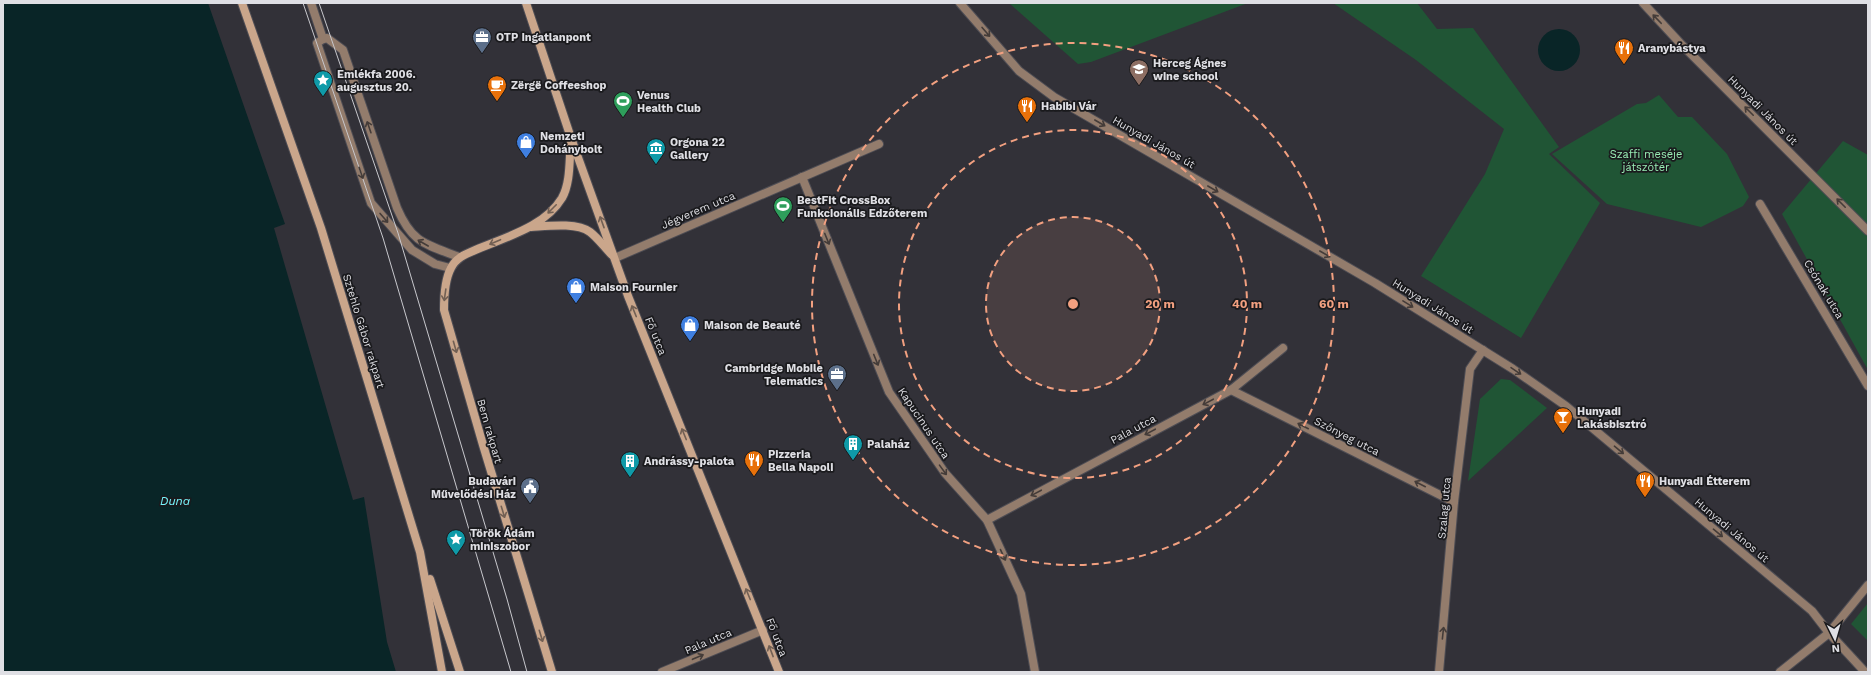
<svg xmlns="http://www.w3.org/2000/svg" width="1871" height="675" font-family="'Work Sans',sans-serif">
  <rect width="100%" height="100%" fill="#323138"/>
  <g fill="#205535">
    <polygon points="1009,3 1248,3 1091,62 1078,64"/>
    <polygon points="1333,3 1417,3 1437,29 1473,28 1559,147 1549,154 1600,203 1521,338 1421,276 1485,174 1504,129 1416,60"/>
    <polygon points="1659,95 1678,117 1692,117 1727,154 1749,197 1743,206 1701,227 1607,204 1552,154 1637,104 1646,103"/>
    <polygon points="1843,141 1868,155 1868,370 1782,214"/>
    <polygon points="1501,379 1510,380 1547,408 1468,481 1480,399"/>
    <polygon points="1868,603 1868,641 1851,624"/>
  </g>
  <g fill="#092527">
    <polygon points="3,3 208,3 285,224 274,228 353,500 364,497 387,642 396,672 3,672"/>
    <circle cx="1559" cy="50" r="21"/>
  </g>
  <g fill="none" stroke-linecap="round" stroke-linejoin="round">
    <g stroke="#4e4d54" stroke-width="10">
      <g id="lane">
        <polyline points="311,3 323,39"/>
        <path d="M450,268l-15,-4 -23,-14 -41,-47 -54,-160 6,-4 4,-1 16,12 54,158c15,35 28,36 62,49"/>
      </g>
    </g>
    <g stroke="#4e4d54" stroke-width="10">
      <g id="street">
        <polyline points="960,3 1019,71 1054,97 1375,283 1513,369 1566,406 1812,611 1829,633 1865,672"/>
        <polyline points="1643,3 1680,43 1868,231"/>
        <polyline points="802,177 889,392 945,473 987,520 1021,594 1035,672"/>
        <polyline points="1760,204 1868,386"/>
        <polyline points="615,258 879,144"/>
        <polyline points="1231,390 1454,502"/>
        <polyline points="987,520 1231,390 1283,348"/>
        <polyline points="662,672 763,630"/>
        <polyline points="1439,672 1454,502 1470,369 1483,350"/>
        <polyline points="1780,672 1829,633 1868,585"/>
      </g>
    </g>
    <g stroke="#4e4d54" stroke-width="10">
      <g id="secondary">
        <polyline points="242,3 321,228 420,552 442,672"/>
        <polyline points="526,3 571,138 628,296 779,672"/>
        <path d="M531,227c16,-1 46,-5 59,5 8,6 15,16 22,23"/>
        <polyline points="430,579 460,672"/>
        <path d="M552,672l-69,-227 -39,-135c0,-13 1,-31 7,-42 6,-12 18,-15 29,-20 29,-12 65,-22 82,-50 9,-16 7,-39 9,-57"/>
      </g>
    </g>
    <use href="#lane" stroke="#937c6c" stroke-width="8"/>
    <use href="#street" stroke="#937c6c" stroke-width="8"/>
    <use href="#secondary" stroke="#caa68b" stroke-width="8"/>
    <g stroke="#c8c8cd" stroke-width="1">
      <polyline points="303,3 383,238 511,672"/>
      <polyline points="319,3 398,233 507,599 527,672"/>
    </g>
  </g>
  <defs><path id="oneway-shaft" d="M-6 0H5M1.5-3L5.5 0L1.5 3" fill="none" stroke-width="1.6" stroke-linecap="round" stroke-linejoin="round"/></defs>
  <g stroke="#443c39">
    <use href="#oneway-shaft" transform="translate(1657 19) rotate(-134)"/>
    <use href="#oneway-shaft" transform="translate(986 32) rotate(49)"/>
    <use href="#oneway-shaft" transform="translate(1749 111) rotate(-135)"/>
    <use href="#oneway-shaft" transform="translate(1100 123) rotate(30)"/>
    <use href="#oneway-shaft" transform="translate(369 127) rotate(-109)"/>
    <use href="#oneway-shaft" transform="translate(361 173) rotate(71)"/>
    <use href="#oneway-shaft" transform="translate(1213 189) rotate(30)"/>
    <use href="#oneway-shaft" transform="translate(1841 203) rotate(-135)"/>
    <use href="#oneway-shaft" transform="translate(384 218) rotate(49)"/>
    <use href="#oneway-shaft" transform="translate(827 239) rotate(68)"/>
    <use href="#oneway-shaft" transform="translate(423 243) rotate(-150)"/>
    <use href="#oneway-shaft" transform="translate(1325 254) rotate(30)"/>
    <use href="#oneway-shaft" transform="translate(1408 304) rotate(32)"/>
    <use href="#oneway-shaft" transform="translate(876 360) rotate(68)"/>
    <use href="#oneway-shaft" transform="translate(1516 371) rotate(34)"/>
    <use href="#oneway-shaft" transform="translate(1208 402) rotate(152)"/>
    <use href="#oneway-shaft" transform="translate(1303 426) rotate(-153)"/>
    <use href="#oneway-shaft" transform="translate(1150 432) rotate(152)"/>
    <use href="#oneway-shaft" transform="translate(1619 450) rotate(40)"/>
    <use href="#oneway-shaft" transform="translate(943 470) rotate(54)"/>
    <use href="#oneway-shaft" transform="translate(1420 484) rotate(-153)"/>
    <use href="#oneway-shaft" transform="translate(1036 493) rotate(152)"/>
    <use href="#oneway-shaft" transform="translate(1718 533) rotate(40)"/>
    <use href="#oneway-shaft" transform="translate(1003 555) rotate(65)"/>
    <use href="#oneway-shaft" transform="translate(1443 633) rotate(-84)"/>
    <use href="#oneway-shaft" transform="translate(698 657) rotate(-23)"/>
  </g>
  <g stroke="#726054">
    <use href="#oneway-shaft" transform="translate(552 209) rotate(135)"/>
    <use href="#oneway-shaft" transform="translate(602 222) rotate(-110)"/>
    <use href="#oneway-shaft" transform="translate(495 242) rotate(157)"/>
    <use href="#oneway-shaft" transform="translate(445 295) rotate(98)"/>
    <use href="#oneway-shaft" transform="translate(634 311) rotate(-112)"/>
    <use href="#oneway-shaft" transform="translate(455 347) rotate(74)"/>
    <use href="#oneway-shaft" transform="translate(684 434) rotate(-112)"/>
    <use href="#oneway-shaft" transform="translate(503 512) rotate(73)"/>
    <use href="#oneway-shaft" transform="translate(748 594) rotate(-112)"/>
    <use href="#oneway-shaft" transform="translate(541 636) rotate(73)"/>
    <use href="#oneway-shaft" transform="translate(771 651) rotate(-111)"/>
  </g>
  <circle cx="1073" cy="304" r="87" fill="#f2a080" fill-opacity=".12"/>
  <g fill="none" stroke="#f2a080" stroke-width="2" stroke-dasharray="7 5">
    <circle cx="1073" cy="304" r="87"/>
    <circle cx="1073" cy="304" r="174"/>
    <circle cx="1073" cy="304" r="261"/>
  </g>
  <defs>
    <g id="office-pin" transform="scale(1)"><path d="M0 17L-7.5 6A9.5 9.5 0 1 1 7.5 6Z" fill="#5c6f8a" stroke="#1a1a1d"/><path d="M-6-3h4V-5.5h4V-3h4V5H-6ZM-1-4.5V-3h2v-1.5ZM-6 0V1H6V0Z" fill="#fff"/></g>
    <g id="restaurant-pin" transform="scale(1)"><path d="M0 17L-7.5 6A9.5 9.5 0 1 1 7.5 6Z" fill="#e8710a" stroke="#1a1a1d"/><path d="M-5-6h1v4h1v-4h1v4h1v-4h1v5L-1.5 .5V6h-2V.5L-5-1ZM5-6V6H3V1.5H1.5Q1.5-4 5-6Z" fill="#fff"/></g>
    <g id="school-pin" transform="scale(1)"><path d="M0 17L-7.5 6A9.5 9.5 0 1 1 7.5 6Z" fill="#8d6e63" stroke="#1a1a1d"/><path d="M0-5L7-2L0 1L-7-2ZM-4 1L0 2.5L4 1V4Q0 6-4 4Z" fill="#fff"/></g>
    <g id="sight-pin" transform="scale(1)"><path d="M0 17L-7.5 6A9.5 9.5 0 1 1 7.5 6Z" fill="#0f9aa8" stroke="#1a1a1d"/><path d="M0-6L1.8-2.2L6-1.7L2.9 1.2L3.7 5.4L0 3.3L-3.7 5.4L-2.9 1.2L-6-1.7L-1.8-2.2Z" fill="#fff"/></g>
    <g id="cafe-pin" transform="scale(1)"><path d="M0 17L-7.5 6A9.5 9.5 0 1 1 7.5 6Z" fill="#e8710a" stroke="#1a1a1d"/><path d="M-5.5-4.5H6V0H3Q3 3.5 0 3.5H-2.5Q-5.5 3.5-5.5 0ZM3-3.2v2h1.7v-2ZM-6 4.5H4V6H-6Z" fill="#fff"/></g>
    <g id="stadium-pin" transform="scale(1)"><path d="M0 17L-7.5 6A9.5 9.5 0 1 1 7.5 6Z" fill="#2e9e5b" stroke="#1a1a1d"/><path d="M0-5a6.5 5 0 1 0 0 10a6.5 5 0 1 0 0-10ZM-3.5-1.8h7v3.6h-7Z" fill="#fff"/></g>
    <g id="shop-pin" transform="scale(1)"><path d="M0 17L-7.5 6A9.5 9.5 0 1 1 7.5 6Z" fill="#3f7fe0" stroke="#1a1a1d"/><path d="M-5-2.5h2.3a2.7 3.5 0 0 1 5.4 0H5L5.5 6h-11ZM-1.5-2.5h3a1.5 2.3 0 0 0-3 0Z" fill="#fff"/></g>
    <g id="museum-pin" transform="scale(1)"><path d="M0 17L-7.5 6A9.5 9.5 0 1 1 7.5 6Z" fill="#0f9aa8" stroke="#1a1a1d"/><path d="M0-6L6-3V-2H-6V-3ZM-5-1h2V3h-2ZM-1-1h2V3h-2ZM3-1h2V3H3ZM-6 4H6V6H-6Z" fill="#fff"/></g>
    <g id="bar-pin" transform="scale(1)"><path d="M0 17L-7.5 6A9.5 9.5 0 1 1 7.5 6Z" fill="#e8710a" stroke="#1a1a1d"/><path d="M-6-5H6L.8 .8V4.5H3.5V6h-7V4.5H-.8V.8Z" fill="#fff"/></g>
    <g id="building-pin" transform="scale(1)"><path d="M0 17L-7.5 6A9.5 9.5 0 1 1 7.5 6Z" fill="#0f9aa8" stroke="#1a1a1d"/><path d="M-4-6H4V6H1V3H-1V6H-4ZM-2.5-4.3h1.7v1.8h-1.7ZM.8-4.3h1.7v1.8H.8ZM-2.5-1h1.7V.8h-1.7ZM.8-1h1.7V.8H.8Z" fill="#fff"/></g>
    <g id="civic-pin" transform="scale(1)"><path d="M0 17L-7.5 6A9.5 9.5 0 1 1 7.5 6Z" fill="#5c6f8a" stroke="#1a1a1d"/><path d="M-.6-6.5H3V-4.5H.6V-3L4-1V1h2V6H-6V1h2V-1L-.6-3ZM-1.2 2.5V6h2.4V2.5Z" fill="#fff"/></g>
  </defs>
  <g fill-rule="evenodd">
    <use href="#office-pin" x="482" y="37"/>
    <use href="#restaurant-pin" x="1624" y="48"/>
    <use href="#school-pin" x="1139" y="69"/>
    <use href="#sight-pin" x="323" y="80"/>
    <use href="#cafe-pin" x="497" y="85"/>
    <use href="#stadium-pin" x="623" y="101"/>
    <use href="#restaurant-pin" x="1027" y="106"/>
    <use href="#shop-pin" x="526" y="142"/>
    <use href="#museum-pin" x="656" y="148"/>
    <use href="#stadium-pin" x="783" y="206"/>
    <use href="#shop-pin" x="576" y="287"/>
    <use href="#shop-pin" x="690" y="325"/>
    <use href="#office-pin" x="837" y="374"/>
    <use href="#bar-pin" x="1563" y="417"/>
    <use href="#building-pin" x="853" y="444"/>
    <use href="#restaurant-pin" x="754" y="460"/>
    <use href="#building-pin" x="630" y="461"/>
    <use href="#restaurant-pin" x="1645" y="481"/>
    <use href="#civic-pin" x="530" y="487"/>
    <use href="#sight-pin" x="456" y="539"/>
  </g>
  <g text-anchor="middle" stroke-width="3.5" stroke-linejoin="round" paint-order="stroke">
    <g font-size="11" font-weight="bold" fill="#dfdfe4" stroke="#1a1a1d" text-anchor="start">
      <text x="496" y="41">OTP Ingatlanpont</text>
      <text x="1638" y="52">Aranybástya</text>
      <text x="1153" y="67">Herceg Ágnes<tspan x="1153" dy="13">wine school</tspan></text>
      <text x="337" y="78">Emlékfa 2006.<tspan x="337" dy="13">augusztus 20.</tspan></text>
      <text x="511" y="89">Zërgë Coffeeshop</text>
      <text x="637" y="99">Venus<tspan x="637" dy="13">Health Club</tspan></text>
      <text x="1041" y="110">Habibi Vár</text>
      <text x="540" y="140">Nemzeti<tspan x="540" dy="13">Dohánybolt</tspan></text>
      <text x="670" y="146">Orgona 22<tspan x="670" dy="13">Gallery</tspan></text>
      <text x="797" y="204">BestFit CrossBox<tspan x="797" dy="13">Funkcionális Edzőterem</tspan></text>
      <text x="590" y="291">Maison Fournier</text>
      <text x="704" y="329">Maison de Beauté</text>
      <text x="823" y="372" text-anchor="end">Cambridge Mobile<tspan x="823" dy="13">Telematics</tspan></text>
      <text x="1577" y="415">Hunyadi<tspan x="1577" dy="13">Lakásbisztró</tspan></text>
      <text x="867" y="448">Palaház</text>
      <text x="768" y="458">Pizzeria<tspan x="768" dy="13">Bella Napoli</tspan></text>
      <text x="644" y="465">Andrássy-palota</text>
      <text x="516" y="485" text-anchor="end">Budavári<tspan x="516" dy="13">Művelődési Ház</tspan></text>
      <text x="1659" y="485">Hunyadi Étterem</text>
      <text x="470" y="537">Török Ádám<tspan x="470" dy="13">miniszobor</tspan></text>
    </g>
    <g font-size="11" fill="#dfdfe4" stroke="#1a1a1d">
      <text transform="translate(1763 110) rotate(45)" y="4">Hunyadi János út</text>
      <text transform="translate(1154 142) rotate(30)" y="4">Hunyadi János út</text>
      <text transform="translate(698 210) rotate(-23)" y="4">Jégverem utca</text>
      <text transform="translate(1824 289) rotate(59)" y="4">Csónak utca</text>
      <text transform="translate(1433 306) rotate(32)" y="4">Hunyadi János út</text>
      <text transform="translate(364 331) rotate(73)" y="4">Sztehlo Gábor rakpart</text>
      <text transform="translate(656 336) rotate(68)" y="4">Fő utca</text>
      <text transform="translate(924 423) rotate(56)" y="4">Kapucinus utca</text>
      <text transform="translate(1133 429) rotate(-28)" y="4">Pala utca</text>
      <text transform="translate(490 431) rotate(74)" y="4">Bem rakpart</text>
      <text transform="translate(1347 436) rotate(27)" y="4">Szőnyeg utca</text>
      <text transform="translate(1444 508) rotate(-85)" y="4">Szalag utca</text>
      <text transform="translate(1732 530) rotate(40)" y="4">Hunyadi János út</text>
      <text transform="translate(777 637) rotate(69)" y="4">Fő utca</text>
      <text transform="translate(708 641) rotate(-23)" y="4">Pala utca</text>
    </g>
    <g font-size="11" fill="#98ecb4" stroke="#1a1a1d">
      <text x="1646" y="158">Szaffi meséje<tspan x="1646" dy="13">játszótér</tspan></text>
    </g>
    <g font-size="12" font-style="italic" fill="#76f5fc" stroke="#1a1a1d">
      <text x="175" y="505">Duna</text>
    </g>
  </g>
  <circle cx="1073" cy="304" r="6" fill="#f2a080" stroke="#1a1a1d" stroke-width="2"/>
  <g font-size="12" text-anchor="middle" font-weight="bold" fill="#f2a080" stroke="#1a1a1d" stroke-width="3.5" stroke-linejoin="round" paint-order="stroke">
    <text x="1160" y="308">20 m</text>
    <text x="1247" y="308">40 m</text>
    <text x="1334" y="308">60 m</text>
  </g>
  <rect width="1871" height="675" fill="none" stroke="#dfdfe4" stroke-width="8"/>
  <g transform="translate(1835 639) rotate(175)" stroke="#1a1a1d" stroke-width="3" paint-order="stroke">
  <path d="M0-3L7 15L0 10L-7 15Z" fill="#dfdfe4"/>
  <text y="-6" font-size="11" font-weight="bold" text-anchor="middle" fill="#dfdfe4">N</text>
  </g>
</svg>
